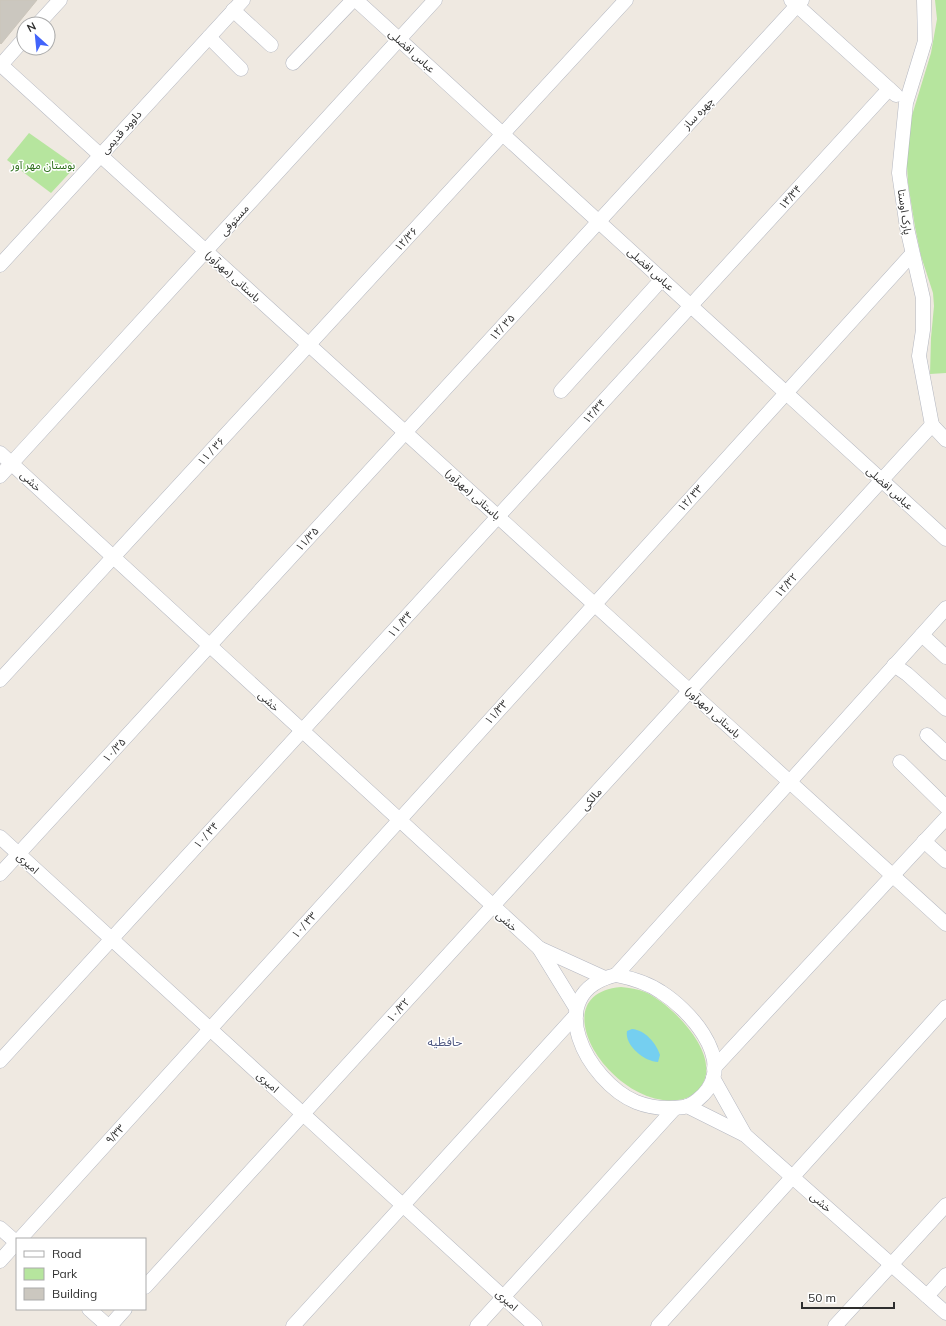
<svg xmlns="http://www.w3.org/2000/svg" width="946" height="1326" font-family="Mulish,'Noto Sans Arabic',sans-serif">
  <rect width="100%" height="100%" fill="#efe9e1"/>
  <g fill="#b6e59e">
    <polygon points="935,0 946,0 946,373 930,374 931,338 934,306 933,293 921,256 915,227 908,183 906,149 910,122 931,53 937,19"/>
    <polygon points="29,133 76,166 51,193 7,160"/>
    <path d="M621,987c9,1 16,2 24,5 27,12 81,66 54,97 -6,6 -12,10 -21,11 -67,8 -139,-106 -57,-113z"/>
  </g>
  <path fill="#75cff0" d="M632,1029c13,1 24,14 28,26l-2,7c-13,0 -34,-17 -31,-31z"/>
  <polygon fill="#cbc7bf" stroke="#cbc5ba" points="0,0 37,0 1,44 0,43"/>
  <g fill="none" stroke-linecap="round" stroke-linejoin="round">
    <g stroke="#b4b7c1" stroke-width="15">
      <g id="minor">
        <polyline points="356,0 946,539"/>
        <polyline points="791,0 896,95"/>
        <polyline points="924,0 925,41 906,103 899,173 907,228 923,298 923,330 919,356 932,425"/>
        <polyline points="233,10 271,45"/>
        <polyline points="38,24 60,0"/>
        <polyline points="209,37 241,69"/>
        <polyline points="293,63 353,0"/>
        <polyline points="0,64 946,924"/>
        <polyline points="0,66 24,39"/>
        <polyline points="0,265 243,0"/>
        <polyline points="561,391 662,279"/>
        <polyline points="932,425 946,440"/>
        <polyline points="0,453 539,948 576,1008"/>
        <polyline points="0,476 435,0"/>
        <polyline points="922,635 946,657"/>
        <polyline points="894,665 907,674 946,709"/>
        <polyline points="0,680 626,0"/>
        <polyline points="927,735 946,753"/>
        <polyline points="900,762 946,807"/>
        <polyline points="0,837 535,1326"/>
        <polyline points="924,841 946,861"/>
        <polyline points="0,874 802,0"/>
        <polyline points="539,948 605,978"/>
        <polyline points="616,975 946,608"/>
        <path d="M616,975c15,3 32,8 45,17 27,17 70,63 47,97 -5,7 -15,16 -24,18 -15,2 -33,1 -48,-5 -48,-20 -97,-109 -20,-127z"/>
        <polyline points="0,1061 889,89"/>
        <polyline points="714,1068 946,818"/>
        <polyline points="713,1078 745,1135 946,1313"/>
        <polyline points="687,1106 745,1135"/>
        <polyline points="0,1228 17,1243"/>
        <polyline points="20,1239 912,254"/>
        <polyline points="0,1261 17,1242"/>
        <polyline points="145,1287 932,425"/>
        <polyline points="927,1296 946,1275"/>
        <polyline points="89,1309 108,1326"/>
        <polyline points="110,1326 125,1309"/>
        <polyline points="293,1326 576,1015"/>
        <polyline points="477,1326 675,1108"/>
        <polyline points="658,1326 946,1007"/>
        <polyline points="835,1326 946,1205"/>
      </g>
    </g>
    <use href="#minor" stroke="#fff" stroke-width="14"/>
  </g>
  <g text-anchor="middle" stroke-width="3" stroke-linejoin="round" paint-order="stroke">
    <g font-size="11" fill="#2e2e2e" stroke="#fff">
      <text transform="translate(412 51) rotate(42)" y="4">عباس افضلی</text>
      <text transform="translate(698 113) rotate(-47)" y="4">چهره ساز</text>
      <text transform="translate(121 132) rotate(-48)" y="4">داوود قدیمی</text>
      <text transform="translate(790 197) rotate(-48)" y="4">۱۳/۳۴</text>
      <text transform="translate(905 212) rotate(82)" y="4">پارک اوستا</text>
      <text transform="translate(234 220) rotate(-48)" y="4">مستوفی</text>
      <text transform="translate(406 239) rotate(-47)" y="4">۱۲/۳۶</text>
      <text transform="translate(651 269) rotate(42)" y="4">عباس افضلی</text>
      <text transform="translate(233 276) rotate(42)" y="4">باستانی (مهرآور)</text>
      <text transform="translate(502 327) rotate(-47)" y="4">۱۲/ ۳۵</text>
      <text transform="translate(594 411) rotate(-48)" y="4">۱۲/۳۴</text>
      <text transform="translate(211 451) rotate(-47)" y="4">۱۱ / ۳۶</text>
      <text transform="translate(31 481) rotate(43)" y="4">خشی</text>
      <text transform="translate(890 488) rotate(42)" y="4">عباس افضلی</text>
      <text transform="translate(473 494) rotate(42)" y="4">باستانی (مهرآور)</text>
      <text transform="translate(690 498) rotate(-48)" y="4">۱۲/ ۳۳</text>
      <text transform="translate(307 539) rotate(-47)" y="4">۱۱/۳۵</text>
      <text transform="translate(786 585) rotate(-48)" y="4">۱۲/۳۲</text>
      <text transform="translate(400 624) rotate(-48)" y="4">۱۱ /۳۴</text>
      <text transform="translate(269 701) rotate(43)" y="4">خشی</text>
      <text transform="translate(496 712) rotate(-48)" y="4">۱۱/۳۳</text>
      <text transform="translate(713 712) rotate(42)" y="4">باستانی (مهرآور)</text>
      <text transform="translate(114 750) rotate(-47)" y="4">۱۰/۳۵</text>
      <text transform="translate(591 799) rotate(-48)" y="4">مالکی</text>
      <text transform="translate(206 835) rotate(-48)" y="4">۱۰/ ۳۴</text>
      <text transform="translate(28 863) rotate(42)" y="4">امیری</text>
      <text transform="translate(507 921) rotate(42)" y="4">خشی</text>
      <text transform="translate(304 925) rotate(-48)" y="4">۱۰/ ۳۳</text>
      <text transform="translate(398 1010) rotate(-48)" y="4">۱۰/۳۲</text>
      <text transform="translate(268 1082) rotate(42)" y="4">امیری</text>
      <text transform="translate(115 1134) rotate(-48)" y="4">۹/۳۳</text>
      <text transform="translate(821 1202) rotate(41)" y="4">خشی</text>
      <text transform="translate(507 1300) rotate(42)" y="4">امیری</text>
    </g>
    <g font-size="11" fill="#2c6e1b" stroke="#fff">
      <text x="43" y="169">بوستان مهر آور</text>
    </g>
    <g font-size="12" fill="#4d5680" stroke="#fff">
      <text x="445" y="1046">حافظیه</text>
    </g>
  </g>
  <rect x="16" y="1238" width="130" height="72" fill="#ffffff" stroke="#ababab"/>
  <rect x="24" y="1251" width="20" height="6" fill="#ffffff" stroke="#ababab"/>
  <text x="52" y="1258" font-size="12" fill="#2e2e2e">Road</text>
  <rect x="24" y="1268" width="20" height="12" fill="#b6e59e" stroke="#ababab"/>
  <text x="52" y="1278" font-size="12" fill="#2e2e2e">Park</text>
  <rect x="24" y="1288" width="20" height="12" fill="#cbc7bf" stroke="#ababab"/>
  <text x="52" y="1298" font-size="12" fill="#2e2e2e">Building</text>
  <g transform="translate(36 36) rotate(333)"><circle r="19" fill="#ffffff" stroke="#ababab"/>
  <path d="M0-3L7 15L0 10L-7 15Z" fill="#4264fb"/>
  <text y="-6" font-size="11" font-weight="bold" text-anchor="middle" fill="#2e2e2e">N</text>
  </g>
  <path d="M802 1302v6h92v-6" fill="none" stroke="#2e2e2e" stroke-width="2"/>
  <text x="808" y="1302" font-size="12" fill="#2e2e2e" stroke="#ffffff" stroke-width="3" paint-order="stroke">50 m</text>
</svg>
